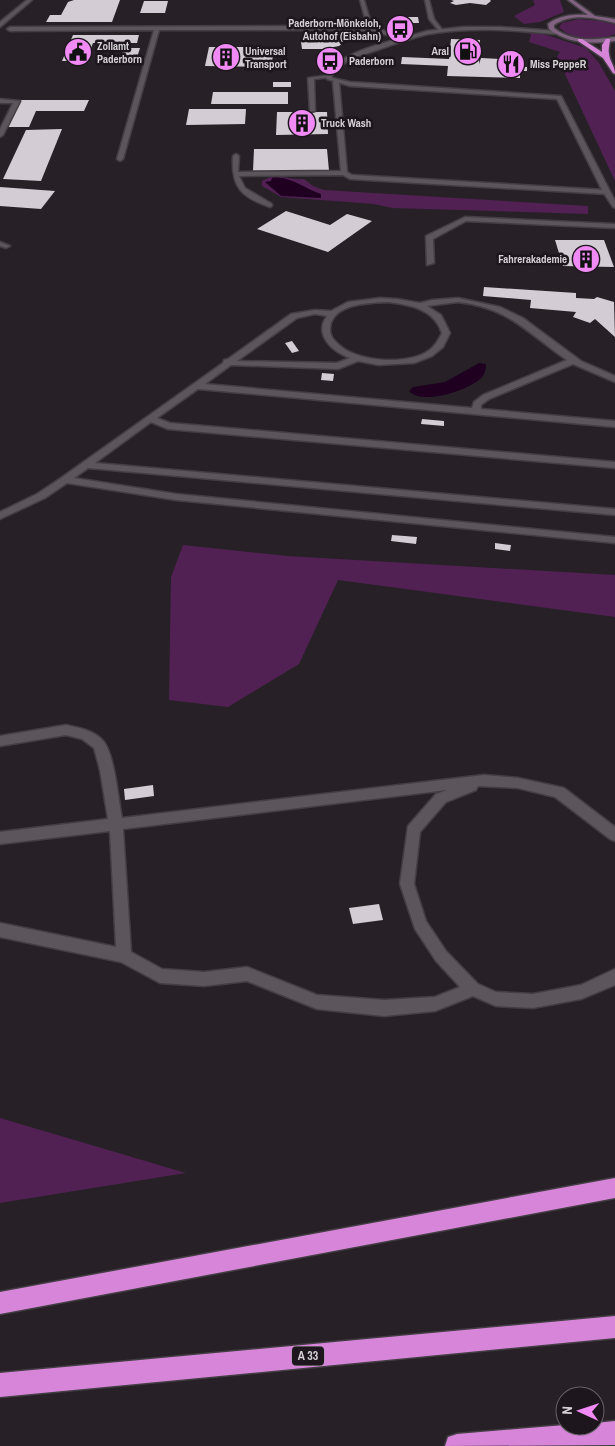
<svg xmlns="http://www.w3.org/2000/svg" width="615" height="1446" font-family="'Archivo Narrow',sans-serif">
  <rect width="100%" height="100%" fill="#272127"/>
  <g fill="#512153">
    <polygon points="533,0 560,0 564,12 540,22 524,24 514,16 535,5"/>
    <path d="M579,19l22,2 12,3 2,1v9c-15,6 -44,7 -56,-7l3,-4z"/>
    <polygon points="529,32 544,34 586,48 599,63 615,91 615,181 557,57 560,52 529,42 531,35"/>
    <path d="M272,176c11,0 20,4 32,3l9,7 11,4 264,16v8l-196,-6 -18,-4 -93,-7 -19,-11v-5z"/>
    <polygon points="183,545 287,556 615,575 615,617 338,580 299,664 228,707 169,700 171,577"/>
    <polygon points="0,1118 186,1173 0,1203"/>
  </g>
  <g fill="#1f0021">
    <path d="M272,178c17,-3 33,11 49,16v4l-40,-2 -16,-14 6,-1z"/>
    <path d="M479,363l7,1c0,5 -1,8 -3,12 -11,14 -62,30 -74,15l4,-4 32,-5z"/>
  </g>
  <g fill="#d4ccd4">
    <polygon points="74,0 120,0 112,22 46,22 50,15 61,15 68,2"/>
    <polygon points="451,0 490,0 491,1 486,5 470,3 456,5 450,3 454,1"/>
    <polygon points="144,1 168,1 165,13 140,13"/>
    <polygon points="396,17 418,17 419,23 397,23"/>
    <polygon points="73,35 139,35 137,43 93,43 86,61 62,61"/>
    <polygon points="322,35 343,35 344,42 339,46 323,49 302,49 301,42"/>
    <polygon points="451,39 480,40 479,64 481,58 521,60 521,67 527,67 527,71 520,71 520,78 447,76 448,66 401,64 402,57 449,59"/>
    <polygon points="209,47 267,47 273,49 272,67 205,66"/>
    <polygon points="124,48 140,48 136,61 119,61"/>
    <rect x="273" y="82" width="18" height="5"/>
    <polygon points="213,92 288,92 288,104 211,104"/>
    <polygon points="21,100 89,100 84,111 36,111 29,127 8,127"/>
    <polygon points="189,109 246,109 245,124 186,125"/>
    <polygon points="277,112 327,112 328,134 276,135"/>
    <polygon points="62,129 41,181 3,179 26,130"/>
    <polygon points="254,149 327,149 329,171 253,171"/>
    <polygon points="0,187 55,191 41,209 0,206"/>
    <polygon points="286,211 330,225 347,214 372,221 328,252 257,229"/>
    <polygon points="555,240 604,240 614,267 563,266"/>
    <polygon points="484,287 576,293 576,298 594,299 597,297 614,302 615,337 595,319 590,323 573,317 576,312 530,308 531,300 483,296"/>
    <polygon points="292,341 299,351 292,353 285,343"/>
    <polygon points="322,373 334,374 333,381 321,380"/>
    <polygon points="422,419 444,421 444,426 421,424"/>
    <polygon points="392,535 417,537 416,544 391,541"/>
    <polygon points="495,543 511,545 510,551 495,549"/>
    <polygon points="153,785 154,796 125,800 124,789"/>
    <polygon points="379,904 383,920 353,924 349,908"/>
  </g>
  <g fill="none" stroke-linecap="round" stroke-linejoin="round">
    <g stroke="#433e43" stroke-width="3">
      <g id="service">
        <polygon points="360,0 364,0 373,30 368,29"/>
        <polygon points="425,0 429,0 434,19 444,32 440,32 429,19"/>
        <polygon points="331,75 331,77 314,79 315,111 310,112 308,78"/>
        <path d="M336,80l3,2 8,90 5,3 254,15 3,2 -3,2 -256,-15 -7,-4 -104,1 6,12 27,16v2l-2,1c-29,-10 -39,-20 -37,-51l3,-2 3,2 -1,16 103,-1 -8,-89z"/>
        <polygon points="0,99 20,101 3,135 0,137 0,129 13,103 0,103"/>
        <polygon points="465,217 615,224 615,228 466,221 433,239 434,263 427,265 426,236"/>
        <polygon points="0,242 10,246 6,248 0,246"/>
        <path d="M380,298l17,1 23,4 12,-3 26,-2 42,9 23,11 58,43 34,15v6l-42,-18 -84,35 -8,6v4l134,12v6l-417,-38 -41,29 13,5 445,39v6l-447,-39 -17,-7 -56,41 520,46v6l-527,-47 -14,10 102,16 439,43v6l-439,-43 -109,-17 -22,15 -45,21v-7l37,-18 24,-16 162,-115 1,-3 4,-1 63,-45 24,-4 16,1 17,-9zM388,302c23,3 46,7 54,31 -4,8 -8,15 -17,20 -23,12 -72,9 -90,-12 -5,-5 -6,-11 -4,-18 7,-20 39,-20 57,-21zM458,302c52,6 69,31 109,58l-84,35 -9,7 -2,6 -267,-24 26,-19 107,4 20,-8 21,4 35,-2 18,-7 11,-9 7,-14 -9,-18 -14,-9zM315,314l12,2c-14,19 6,36 23,42l-13,5 -100,-2 60,-43z"/>
        <path d="M66,725c13,3 29,5 38,17 11,15 14,57 18,76l362,-43 34,3 46,10 51,39v14l-5,-2 -55,-42 -37,-9 -40,-2 -2,4 -30,12 -26,30 -6,52 12,37 20,30 32,33 18,8 37,2 48,-9 34,-16v16l-34,14 -48,9 -37,-2 -23,-10 -38,15 -51,5 -67,-7 -70,-28 -43,5 -44,-3 -39,-21 -121,-25v-14l116,24 -6,-116 -110,13v-12l108,-13 -8,-49 -6,-22 -12,-9 -16,-4 -66,11v-10zM447,790l-11,4 -28,32 -8,58 15,45 21,32 24,26 -25,10 -51,3 -67,-5 -70,-28 -43,5 -42,-3 -31,-17 -8,-123z"/>
      </g>
    </g>
    <g stroke="#433e43" stroke-width="3">
      <g id="minor">
        <polygon points="27,0 32,0 0,27 0,22"/>
        <path d="M350,26l21,1 35,10 21,-6 36,-4h37l57,4 -2,3c-42,-4 -85,-7 -126,0 -19,4 -37,11 -55,17 -15,5 -34,10 -42,25v2l18,4 211,14 54,105v7l-2,-1 -10,-15 -46,-93 -207,-13 -23,-7 -1,-3c11,-22 52,-31 74,-38l-29,-7 -21,-1h-191l-36,129 -3,2 -3,-2 37,-129 -144,1 -3,-2 3,-2z"/>
      </g>
    </g>
    <g stroke="#433e43" stroke-width="3">
      <path id="secondary" d="M568,0h5l22,16 20,3v4c-20,-5 -43,-11 -61,2v3c17,14 40,12 61,9v4c-23,3 -47,3 -66,-12l-1,-5c11,-9 26,-10 40,-9z"/>
    </g>
    <g stroke="#433e43" stroke-width="3">
      <g id="motorway">
        <path d="M578,39h4l20,13v-7l4,-6h4c0,5 -2,9 -1,15 1,8 6,12 6,20l-2,-1 -10,-15 -25,-17z"/>
        <polygon points="615,1178 615,1198 0,1314 0,1292"/>
        <polygon points="615,1316 615,1338 0,1397 0,1373"/>
        <polygon points="615,1421 615,1445 445,1446 448,1437 457,1434 565,1425 595,1426 595,1423"/>
      </g>
    </g>
    <use href="#service" fill="#5c555b" fill-rule="evenodd"/>
    <use href="#minor" fill="#5c555b" fill-rule="evenodd"/>
    <use href="#secondary" fill="#816381" fill-rule="evenodd"/>
    <use href="#motorway" fill="#d785d9" fill-rule="evenodd"/>
  </g>
  <defs>
    <g id="bus-disc" transform="scale(1.4375)"><circle r="9.5" fill="#f18af4" stroke="#1d171d"/><path d="M-5-6H5V4H4V6H2V4H-2V6H-4V4H-5ZM-3.5-4V0h7V-4ZM-3.5 1.2v1.5H-2V1.2ZM2 1.2v1.5H3.5V1.2Z" fill="#111"/></g>
    <g id="fuel-disc" transform="scale(1.4375)"><circle r="9.5" fill="#f18af4" stroke="#1d171d"/><path d="M-5.5-6h7V0h2V4h1.3V-2.5L3-4.5l.8-.8L6-3V5H2.5V1h-1V6h-7ZM-4.2-4.7v3.2H.2V-4.7Z" fill="#111"/></g>
    <g id="civic-disc" transform="scale(1.4375)"><circle r="9.5" fill="#f18af4" stroke="#1d171d"/><path d="M-.6-6.5H3V-4.5H.6V-3L4-1V1h2V6H-6V1h2V-1L-.6-3ZM-1.2 2.5V6h2.4V2.5Z" fill="#111"/></g>
    <g id="building-disc" transform="scale(1.4375)"><circle r="9.5" fill="#f18af4" stroke="#1d171d"/><path d="M-4-6H4V6H1V3H-1V6H-4ZM-2.5-4.3h1.7v1.8h-1.7ZM.8-4.3h1.7v1.8H.8ZM-2.5-1h1.7V.8h-1.7ZM.8-1h1.7V.8H.8Z" fill="#111"/></g>
    <g id="restaurant-disc" transform="scale(1.4375)"><circle r="9.5" fill="#f18af4" stroke="#1d171d"/><path d="M-5-6h1v4h1v-4h1v4h1v-4h1v5L-1.5 .5V6h-2V.5L-5-1ZM5-6V6H3V1.5H1.5Q1.5-4 5-6Z" fill="#111"/></g>
  </defs>
  <g fill-rule="evenodd">
    <use href="#bus-disc" x="400" y="29"/>
    <use href="#fuel-disc" x="468" y="51"/>
    <use href="#civic-disc" x="78" y="52"/>
    <use href="#building-disc" x="226" y="57"/>
    <use href="#bus-disc" x="330" y="61"/>
    <use href="#restaurant-disc" x="511" y="64"/>
    <use href="#building-disc" x="302" y="123"/>
    <use href="#building-disc" x="586" y="259"/>
  </g>
  <g text-anchor="middle" stroke-width="5" stroke-linejoin="round" paint-order="stroke">
    <g font-size="11" font-weight="bold" fill="#d5d1d5" stroke="#1d171d" text-anchor="start">
      <text x="381" y="27" text-anchor="end">Paderborn-Mönkeloh,<tspan x="381" dy="13">Autohof (Eisbahn)</tspan></text>
      <text x="97" y="50">Zollamt<tspan x="97" dy="13">Paderborn</tspan></text>
      <text x="245" y="55">Universal<tspan x="245" dy="13">Transport</tspan></text>
      <text x="449" y="55" text-anchor="end">Aral</text>
      <text x="349" y="65">Paderborn</text>
      <text x="530" y="68">Miss PeppeR</text>
      <text x="321" y="127">Truck Wash</text>
      <text x="567" y="263" text-anchor="end">Fahrerakademie</text>
    </g>
    <rect fill="#1d171d" stroke="#9e999e" stroke-width="1" x="292" y="1346.5" width="32" height="19" rx="4"/>
    <g font-size="12" font-weight="bold" fill="#d5d1d5">
      <text x="308" y="1360">A 33</text>
    </g>
  </g>
  <g transform="translate(580 1411) rotate(273)"><circle r="24" fill="#1d171d" stroke="#676167"/>
  <path d="M0-4L9 19L0 12L-9 19Z" fill="#f18af4"/>
  <text y="-8" font-size="14" font-weight="bold" text-anchor="middle" fill="#d5d1d5">N</text>
  </g>
</svg>
